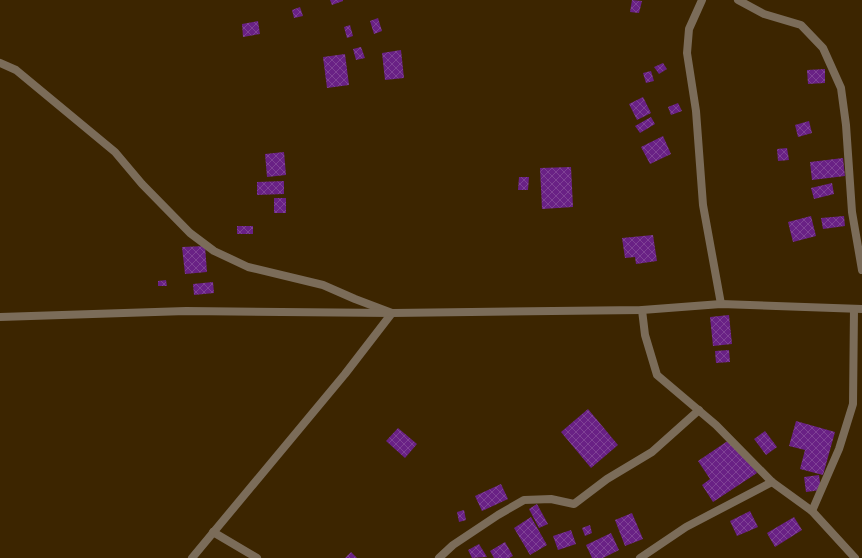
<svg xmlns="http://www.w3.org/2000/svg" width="862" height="558" font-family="Jost,sans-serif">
  <defs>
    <pattern id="building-cross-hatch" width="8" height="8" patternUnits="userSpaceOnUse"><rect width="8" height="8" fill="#692185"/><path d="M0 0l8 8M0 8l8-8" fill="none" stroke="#7f4195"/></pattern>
  </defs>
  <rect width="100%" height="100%" fill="#3c2500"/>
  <g fill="url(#building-cross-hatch)">
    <polygon points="330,0 343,0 343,1 332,5"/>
    <polygon points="632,0 642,1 639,13 630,12"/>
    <polygon points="300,7 303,16 294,18 292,10"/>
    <polygon points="378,18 382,31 374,34 370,21"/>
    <polygon points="258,21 260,34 243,37 242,24"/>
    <polygon points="350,25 353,36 347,38 344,27"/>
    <polygon points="361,47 365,58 356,60 353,49"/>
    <polygon points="401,50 404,78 385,80 382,53"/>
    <polygon points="345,54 349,85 327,88 323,57"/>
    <polygon points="663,63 667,69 659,74 654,67"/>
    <polygon points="825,69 825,83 808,84 807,70"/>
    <polygon points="651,71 654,81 646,83 643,73"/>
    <polygon points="643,97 651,113 637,120 629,104"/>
    <polygon points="678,103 682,111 671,115 668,107"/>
    <polygon points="651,117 655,124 640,133 635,126"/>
    <polygon points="809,121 812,133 798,137 795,125"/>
    <polygon points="663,136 671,154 650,164 641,147"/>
    <polygon points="787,148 789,160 778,161 777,149"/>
    <polygon points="284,152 286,175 267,177 265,154"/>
    <polygon points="843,158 845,176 812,180 810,162"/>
    <polygon points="571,167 573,207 542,209 540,168"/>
    <polygon points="519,177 529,177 528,190 518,190"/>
    <polygon points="284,181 284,194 257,195 257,182"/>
    <polygon points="832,183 834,194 814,199 811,188"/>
    <rect x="274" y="198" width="12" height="15"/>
    <polygon points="811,216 816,236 793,242 788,222"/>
    <polygon points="844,216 845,226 823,229 821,218"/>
    <rect x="237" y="226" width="16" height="8"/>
    <polygon points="653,235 657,261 636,264 635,257 625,258 622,238"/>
    <polygon points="205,246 207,272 185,274 182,247"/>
    <polygon points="166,280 167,286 158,286 158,281"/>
    <polygon points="213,282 214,293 194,295 193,284"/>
    <polygon points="729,315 732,344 713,346 710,317"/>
    <polygon points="729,350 730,362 716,363 715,351"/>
    <polygon points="588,409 618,445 591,468 561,432"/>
    <polygon points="796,421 835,432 823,475 800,469 805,450 789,446"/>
    <polygon points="398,428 417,444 405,458 386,441"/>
    <polygon points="765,431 777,447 766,455 754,439"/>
    <polygon points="732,438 757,473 713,502 702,485 710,479 698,461"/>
    <polygon points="819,475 821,490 806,492 804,477"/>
    <polygon points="501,484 508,499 482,511 475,496"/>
    <polygon points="537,504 548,524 539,528 529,509"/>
    <polygon points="464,510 466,520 459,522 457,512"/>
    <polygon points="750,511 758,527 737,536 730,521"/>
    <polygon points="632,513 643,539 625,546 615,520"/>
    <polygon points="531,517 547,545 530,555 514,528"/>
    <polygon points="794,517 802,530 775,547 767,533"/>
    <polygon points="590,525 592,533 585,536 582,528"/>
    <polygon points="571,530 576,544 558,550 553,536"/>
    <polygon points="611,533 619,550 603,558 592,558 586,545"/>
    <polygon points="505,542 513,556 509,558 494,558 490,551"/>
    <polygon points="479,544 487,557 472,558 468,550"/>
    <polygon points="351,552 357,558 345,558"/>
  </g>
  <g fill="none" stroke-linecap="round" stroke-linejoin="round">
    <g stroke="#7b6c59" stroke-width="8">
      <polyline points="702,0 689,29 687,53 696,111 703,205 721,304"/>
      <polyline points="738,0 764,14 801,25 823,48 841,88 846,125 852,212 862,270"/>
      <polyline points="0,63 16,70 115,152 142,184 190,233 214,251 248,267 323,285 355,299 392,313 345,374 192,558"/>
      <polyline points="642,310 645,335 657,375 716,425 772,482 812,511 855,558"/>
      <polyline points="0,317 186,311 392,313 642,310 721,304 862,309"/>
      <polyline points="812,511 839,449 853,404 854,309"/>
      <polyline points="213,532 257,558"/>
      <polyline points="439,558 453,545 498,515 524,500 551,499 574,504 607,479 652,452 699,410"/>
      <polyline points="640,558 686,527 772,482"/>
    </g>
  </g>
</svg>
